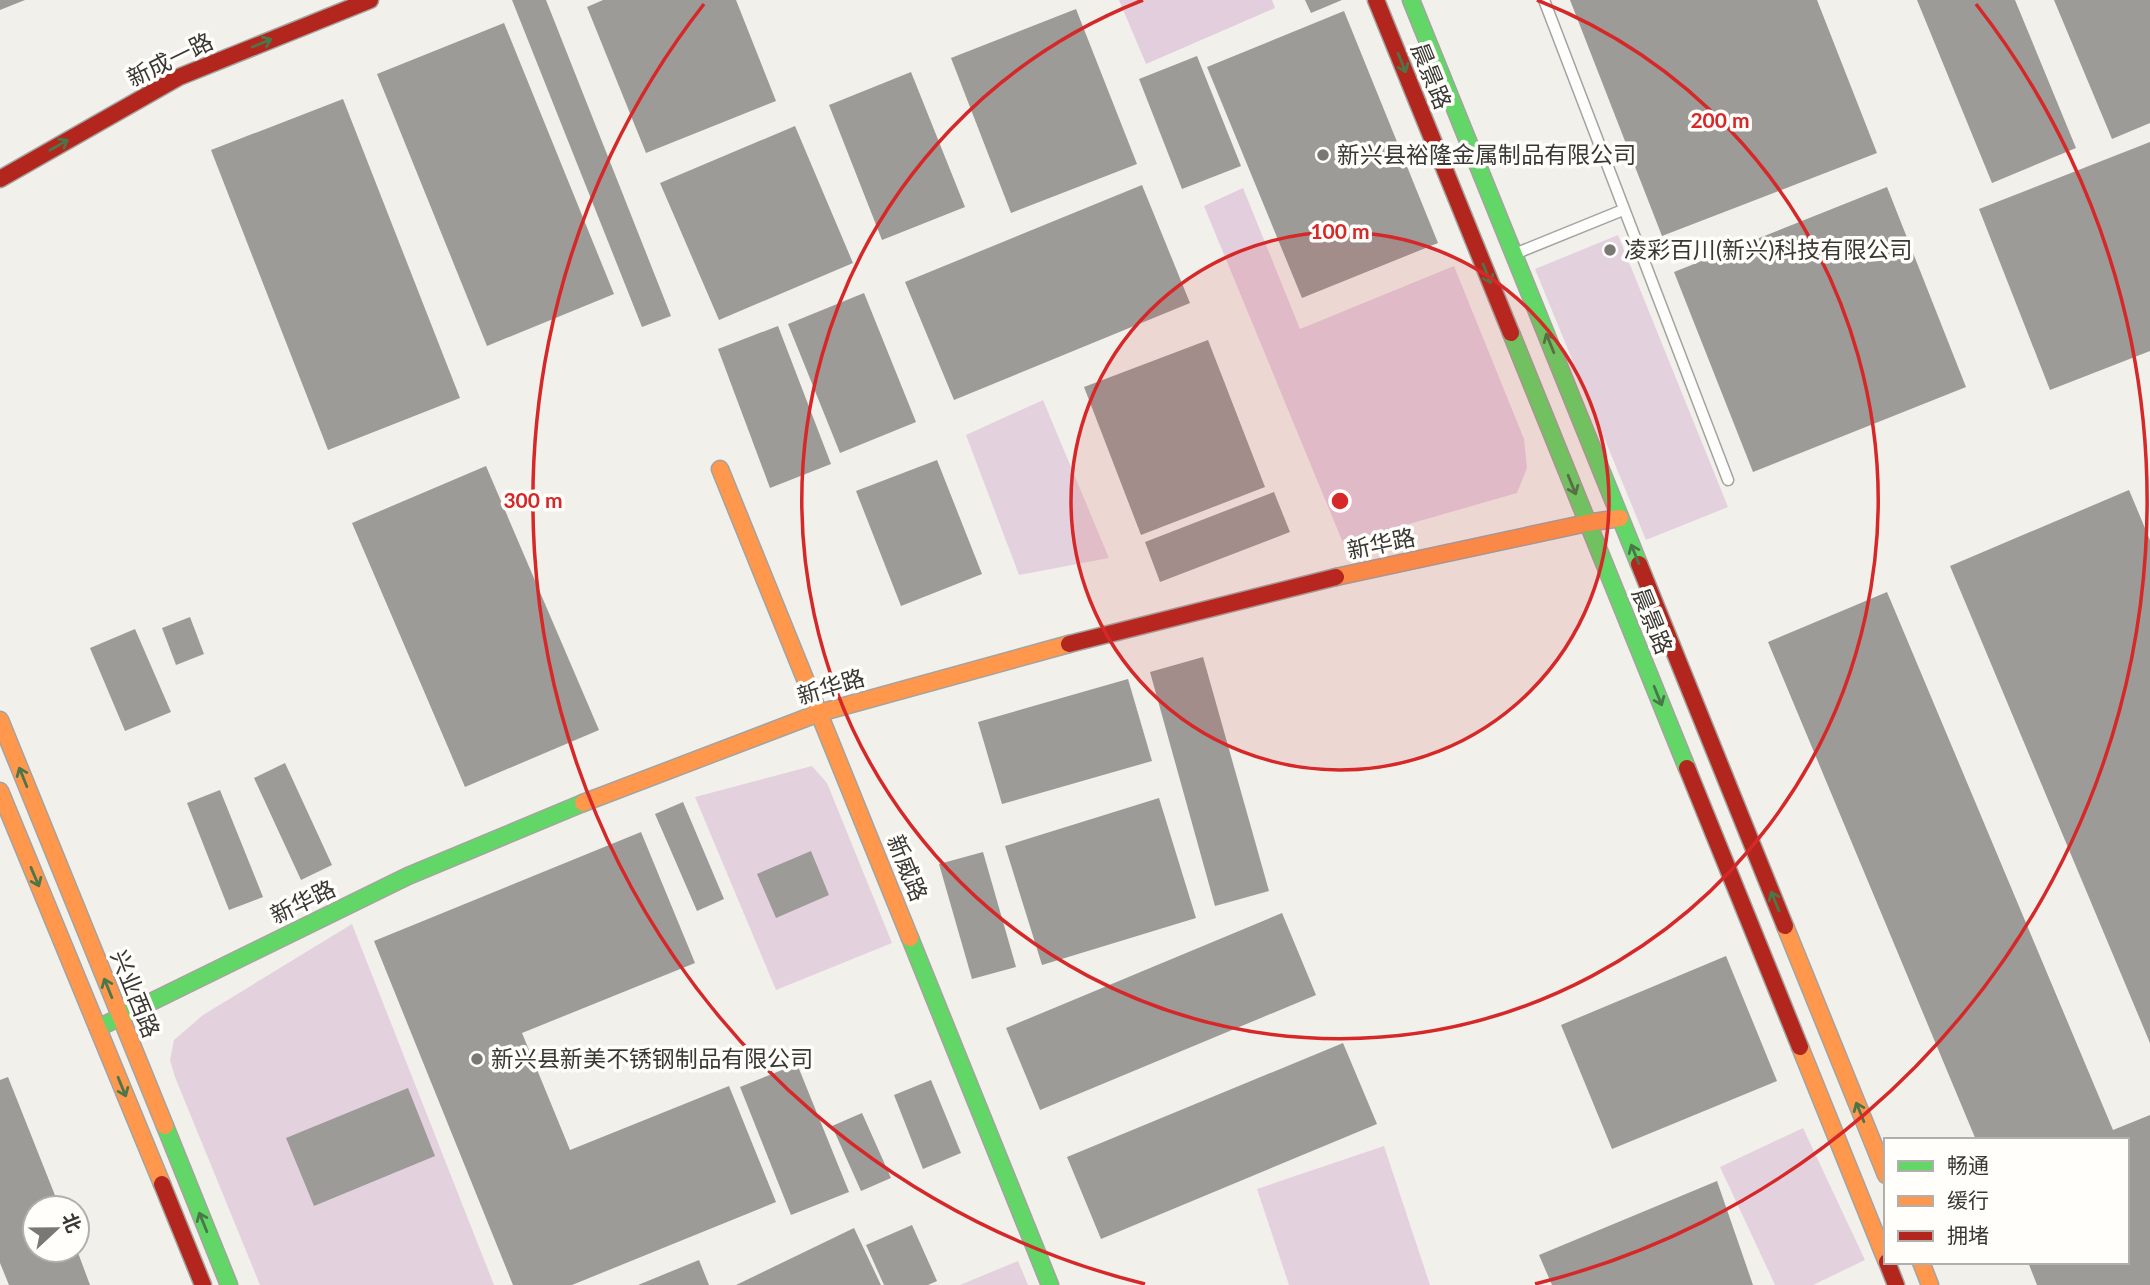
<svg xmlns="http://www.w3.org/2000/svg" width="2150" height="1285" font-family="Lato,'Noto Sans SC',sans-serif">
  <rect width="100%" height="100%" fill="#f1f0eb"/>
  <g fill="#e3d2de">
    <polygon points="1618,235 1728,507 1646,540 1535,269"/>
    <polygon points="1043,400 1109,558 1019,575 966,435"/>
    <polygon points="812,766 827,783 892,943 776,990 695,797"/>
    <polygon points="352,924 494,1285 260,1285 175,1077 170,1060 174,1040 203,1015"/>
    <polygon points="1803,1128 1865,1260 1813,1285 1775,1285 1720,1167"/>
    <polygon points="1384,1146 1430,1285 1289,1285 1257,1189"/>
    <polygon points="1018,1261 1028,1285 960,1285"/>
  </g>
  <g fill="#e2cedc">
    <polygon points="1119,0 1272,0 1275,8 1146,64"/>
    <polygon points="1243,188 1300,329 1454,266 1524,439 1527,468 1517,493 1343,543 1204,206"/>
  </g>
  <g fill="#9c9b98">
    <polygon points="0,0 25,0 0,10"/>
    <polygon points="512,0 546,0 671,316 642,327"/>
    <polygon points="603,0 736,0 776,101 646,153 587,7"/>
    <polygon points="1305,0 1342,0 1311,13"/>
    <polygon points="1570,0 1817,0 1877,153 1662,236"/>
    <polygon points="1917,0 2015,0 2076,148 1992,183"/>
    <polygon points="2054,0 2150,0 2150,123 2112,139"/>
    <polygon points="1076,9 1137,164 1011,213 951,58"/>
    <polygon points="1344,11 1438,243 1302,298 1207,67"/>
    <polygon points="504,23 614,294 487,346 377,74"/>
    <polygon points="1197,56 1241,166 1182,189 1139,79"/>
    <polygon points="911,72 965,207 882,240 829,105"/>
    <polygon points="343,99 460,398 328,450 211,150"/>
    <polygon points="795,126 853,263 719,320 660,183"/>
    <polygon points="2150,142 2150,351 2050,390 1979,209"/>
    <polygon points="1142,185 1190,303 954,400 905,282"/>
    <polygon points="1887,187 1966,387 1753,472 1674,272"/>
    <polygon points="864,293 916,422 840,453 788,324"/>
    <polygon points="778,326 831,464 770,488 718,349"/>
    <polygon points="1208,340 1265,487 1141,535 1084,387"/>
    <polygon points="937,460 982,574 901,606 856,491"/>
    <polygon points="486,466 599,730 465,787 352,523"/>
    <polygon points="2129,490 2150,540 2150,1043 1950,566"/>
    <polygon points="1274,492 1290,532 1160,582 1145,542"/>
    <polygon points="1887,592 2113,1130 2150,1115 2150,1285 2037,1285 2028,1262 2127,1262 2127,1140 1976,1140 1768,642"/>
    <polygon points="190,617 204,654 176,665 162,628"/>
    <polygon points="135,629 171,712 125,731 90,648"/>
    <polygon points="1203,657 1269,891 1215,906 1150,672"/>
    <polygon points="1128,679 1152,761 1002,804 978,722"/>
    <polygon points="285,763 332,865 301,880 254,778"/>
    <polygon points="220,790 263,897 229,910 187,803"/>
    <polygon points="1159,798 1196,918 1042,965 1005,846"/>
    <polygon points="683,802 724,899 697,911 655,814"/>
    <polygon points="641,832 695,963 522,1033 570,1150 729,1086 776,1202 572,1285 513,1285 374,941"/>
    <polygon points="811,851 829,895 776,918 757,874"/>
    <polygon points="983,852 1016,967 972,979 939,864"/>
    <polygon points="1282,913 1316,995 1040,1110 1006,1028"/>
    <polygon points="1726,956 1777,1081 1612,1149 1561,1025"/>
    <polygon points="1343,1043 1377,1124 1101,1239 1067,1157"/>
    <polygon points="797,1064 849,1192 791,1215 740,1087"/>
    <polygon points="8,1077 60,1208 35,1208 35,1250 77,1250 90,1285 9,1285 0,1263 0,1080"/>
    <polygon points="931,1080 961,1153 923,1169 894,1095"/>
    <polygon points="408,1088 435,1156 314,1206 286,1138"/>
    <polygon points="862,1113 891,1178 861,1191 832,1126"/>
    <polygon points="1717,1181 1753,1285 1552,1285 1539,1255"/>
    <polygon points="912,1225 937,1281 928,1285 884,1285 866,1245"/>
    <polygon points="854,1228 881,1285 736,1285"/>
    <polygon points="699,1260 709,1285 638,1285"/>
  </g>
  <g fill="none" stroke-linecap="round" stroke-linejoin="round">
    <g stroke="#a4a3a0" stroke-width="13">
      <g id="lane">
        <polyline points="1544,0 1728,480"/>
        <polyline points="1517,253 1623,210"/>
      </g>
    </g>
    <g stroke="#a4a3a0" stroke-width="19">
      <g id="fast">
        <polyline points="1411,0 1639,564"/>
        <polyline points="1511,333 1687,768"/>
        <polyline points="910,938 1050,1285"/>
        <polyline points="98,1028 408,876 583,803"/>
        <polyline points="165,1126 229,1285"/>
      </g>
    </g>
    <g stroke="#a4a3a0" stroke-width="19">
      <g id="slow">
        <polyline points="720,469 910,938"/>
        <polyline points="1336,577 1587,523 1620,518"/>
        <polyline points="0,720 165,1126"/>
        <polyline points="0,791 162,1184"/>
        <polyline points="583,803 819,713 1069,644"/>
        <polyline points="1785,926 1886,1175"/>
        <polyline points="1800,1047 1886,1260"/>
        <polyline points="1921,1262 1930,1285"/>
      </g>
    </g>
    <g stroke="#a4a3a0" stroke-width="19">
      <g id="jam">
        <polyline points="1376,0 1511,333"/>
        <polyline points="0,179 179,77 370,0"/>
        <polyline points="1639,564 1785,926"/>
        <polyline points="1069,644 1336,577"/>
        <polyline points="1687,768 1800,1047"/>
        <polyline points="162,1184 203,1285"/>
        <polyline points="1887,1262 1896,1285"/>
      </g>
    </g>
    <use href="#lane" stroke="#fdfdfc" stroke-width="10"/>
    <use href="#fast" stroke="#63d668" stroke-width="16"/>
    <use href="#slow" stroke="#ff974d" stroke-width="16"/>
    <use href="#jam" stroke="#b3261e" stroke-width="16"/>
  </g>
  <defs><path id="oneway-shaft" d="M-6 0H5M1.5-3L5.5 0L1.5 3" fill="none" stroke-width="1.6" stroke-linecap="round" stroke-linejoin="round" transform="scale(1.75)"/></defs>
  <g stroke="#4a7749">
    <use href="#oneway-shaft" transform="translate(262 43) rotate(-22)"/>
    <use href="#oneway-shaft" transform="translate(1402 63) rotate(68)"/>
    <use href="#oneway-shaft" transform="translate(59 145) rotate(-30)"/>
    <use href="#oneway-shaft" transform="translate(1487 274) rotate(68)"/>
    <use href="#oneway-shaft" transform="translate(1550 343) rotate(-112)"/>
    <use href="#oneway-shaft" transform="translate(1572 485) rotate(68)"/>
    <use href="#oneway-shaft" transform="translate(1635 554) rotate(-112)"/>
    <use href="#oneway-shaft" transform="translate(1658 696) rotate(68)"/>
    <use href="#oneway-shaft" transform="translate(23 777) rotate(-112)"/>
    <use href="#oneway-shaft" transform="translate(35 877) rotate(67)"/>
    <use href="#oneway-shaft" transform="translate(1775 901) rotate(-112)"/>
    <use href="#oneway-shaft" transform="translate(108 988) rotate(-112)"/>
    <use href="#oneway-shaft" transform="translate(122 1087) rotate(68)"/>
    <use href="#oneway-shaft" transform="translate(1860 1112) rotate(-112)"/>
    <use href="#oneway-shaft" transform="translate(203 1222) rotate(-112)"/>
  </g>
  <circle cx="1340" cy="501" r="269" fill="#d62828" fill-opacity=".12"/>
  <g fill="none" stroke="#d62828" stroke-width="3.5">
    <circle cx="1340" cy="501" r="269"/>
    <path d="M1537 0A538 538 0 1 1 1143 0"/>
    <path d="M1145 1284A807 807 0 0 1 704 4M1976 4A807 807 0 0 1 1535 1284"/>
  </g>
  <g fill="#797875" stroke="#fffefb" stroke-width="2.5">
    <circle cx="1323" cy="155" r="7"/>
    <circle cx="1610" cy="250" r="7"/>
    <circle cx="477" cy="1059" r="7"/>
  </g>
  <g text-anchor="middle" stroke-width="7" stroke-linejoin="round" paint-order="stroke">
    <g font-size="23" fill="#393835" stroke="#fffefb">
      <text transform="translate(170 60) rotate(-26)" y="8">新成一路</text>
      <text transform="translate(1431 76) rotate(68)" y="8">晨景路</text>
      <text transform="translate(1381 544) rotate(-12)" y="8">新华路</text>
      <text transform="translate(1652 621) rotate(68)" y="8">晨景路</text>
      <text transform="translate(831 687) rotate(-17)" y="8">新华路</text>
      <text transform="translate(907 868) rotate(68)" y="8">新威路</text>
      <text transform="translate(303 902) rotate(-26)" y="8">新华路</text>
      <text transform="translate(135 994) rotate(68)" y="8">兴业西路</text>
    </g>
    <g font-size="23" fill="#393835" stroke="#fffefb" text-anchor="start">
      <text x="1337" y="163">新兴县裕隆金属制品有限公司</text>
      <text x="1624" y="258">凌彩百川(新兴)科技有限公司</text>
      <text x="491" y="1067">新兴县新美不锈钢制品有限公司</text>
    </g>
  </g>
  <circle cx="1340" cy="501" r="10" fill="#d62828" stroke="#fffefb" stroke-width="3.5"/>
  <g font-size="21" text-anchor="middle" font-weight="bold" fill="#d62828" stroke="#fffefb" stroke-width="7" stroke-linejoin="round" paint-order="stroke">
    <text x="1720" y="128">200 m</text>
    <text x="1340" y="239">100 m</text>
    <text x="533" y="508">300 m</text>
  </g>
  <rect x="1884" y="1138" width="245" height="126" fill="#fffefb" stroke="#b0afac" stroke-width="2"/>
  <rect x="1898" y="1161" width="35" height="10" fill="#63d668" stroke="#b0afac" stroke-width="2"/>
  <text x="1947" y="1173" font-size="21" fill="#393835">畅通</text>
  <rect x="1898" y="1196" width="35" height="10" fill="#ff974d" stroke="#b0afac" stroke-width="2"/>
  <text x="1947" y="1208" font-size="21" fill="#393835">缓行</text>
  <rect x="1898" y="1231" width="35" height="10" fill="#b3261e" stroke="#b0afac" stroke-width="2"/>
  <text x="1947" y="1243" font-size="21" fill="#393835">拥堵</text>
  <g transform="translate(56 1229) rotate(68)"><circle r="33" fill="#fffefb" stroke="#b0afac" stroke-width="2"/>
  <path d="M0-5L12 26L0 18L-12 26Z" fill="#797875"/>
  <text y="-10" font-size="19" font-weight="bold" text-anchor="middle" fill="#393835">北</text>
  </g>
</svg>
